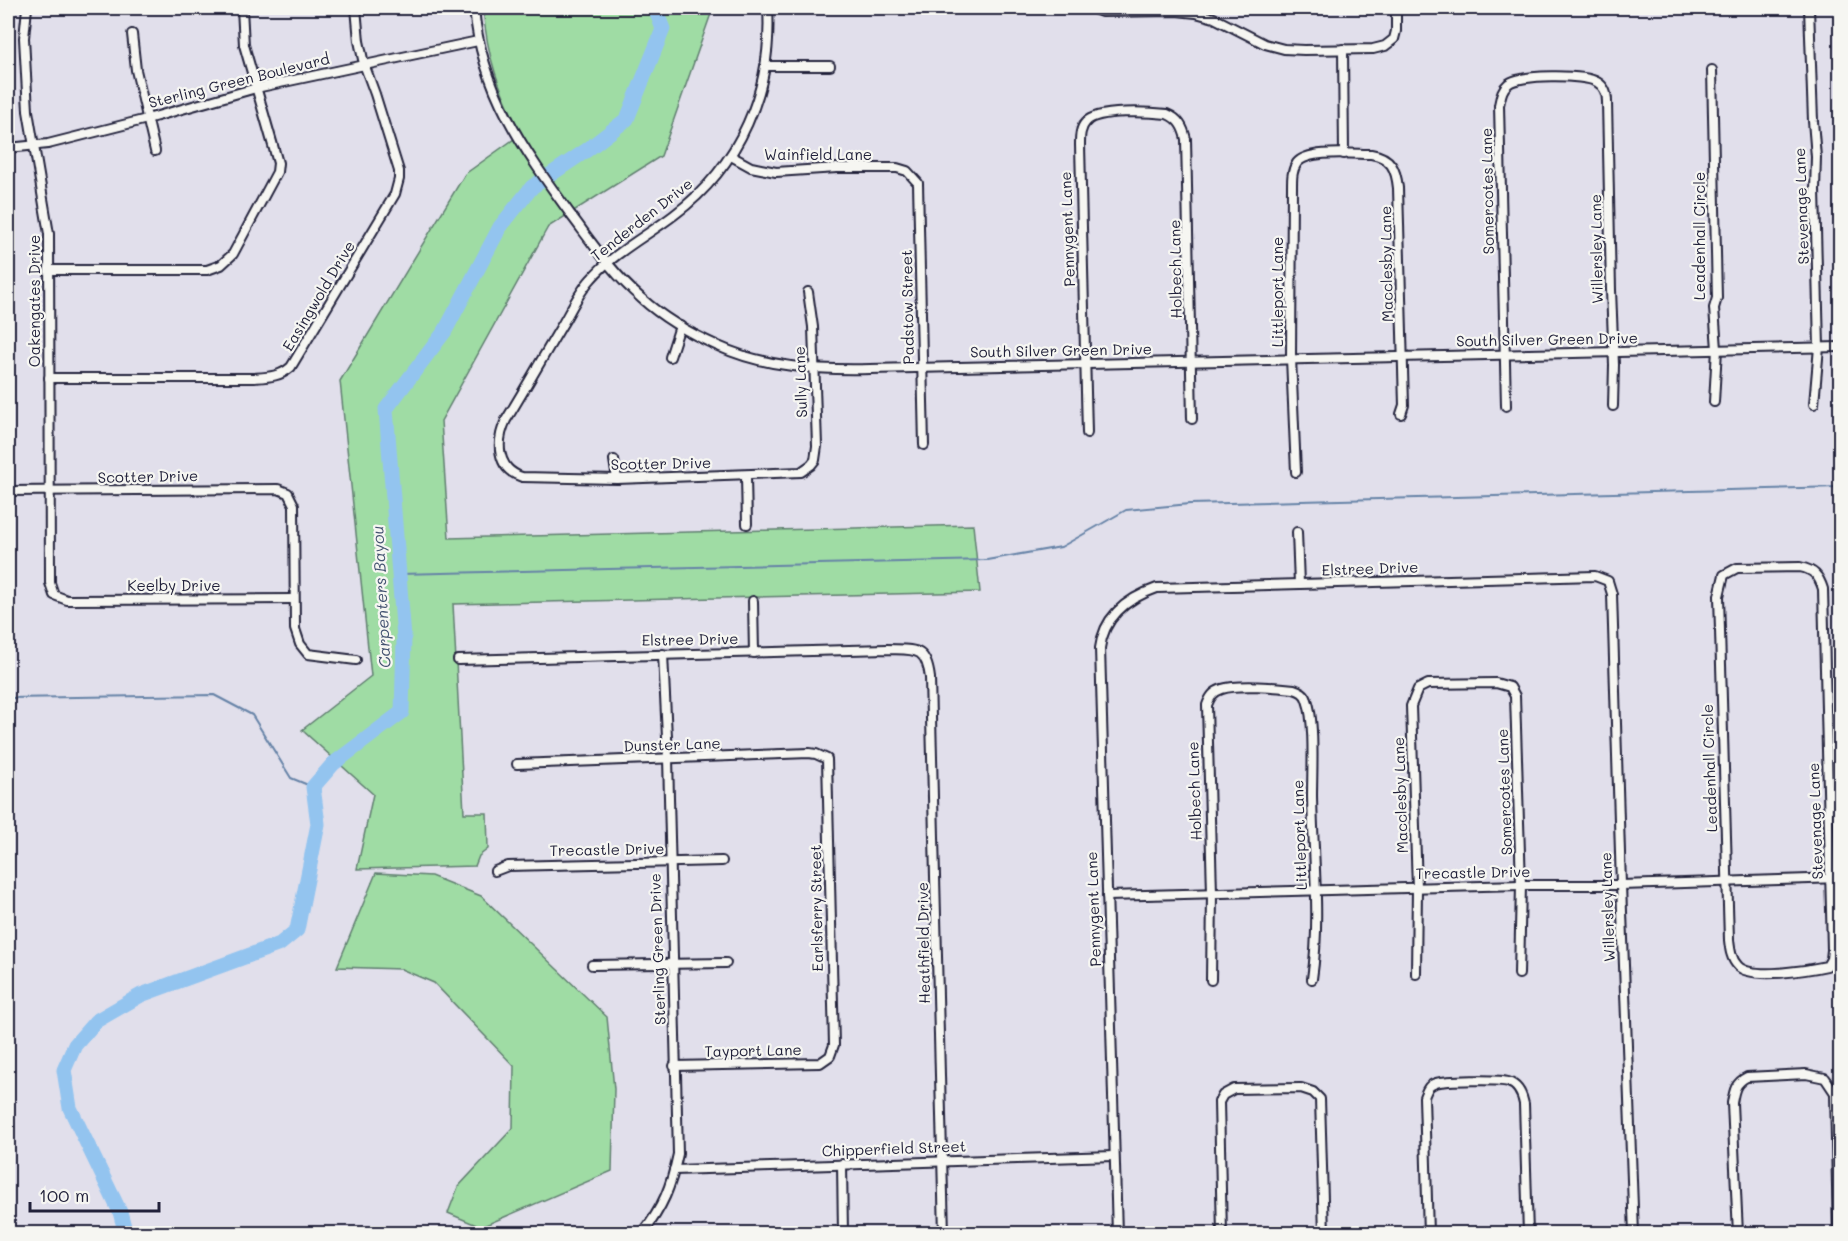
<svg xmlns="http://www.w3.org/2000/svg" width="1848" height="1241" font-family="Mali,sans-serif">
  <rect width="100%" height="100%" fill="#e1dfeb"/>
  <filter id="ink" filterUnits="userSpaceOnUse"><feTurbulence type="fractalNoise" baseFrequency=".0167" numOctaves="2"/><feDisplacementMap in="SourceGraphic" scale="12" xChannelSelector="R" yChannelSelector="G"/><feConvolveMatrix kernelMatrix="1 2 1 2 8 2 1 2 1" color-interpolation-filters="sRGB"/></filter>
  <g filter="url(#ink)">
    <g fill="#9fdca4" stroke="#607f70" stroke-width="1.5">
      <path d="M483,8h230l-52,148 -113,71 -107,194 8,117 524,-13 7,67 -527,12 11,209h23l1,36 -9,7 -4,10 -118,3 16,-75 -71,-64 69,-54 -31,-295 125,-207 56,-40c-22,-46 -34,-75 -38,-126z"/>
      <polygon points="376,873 431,876 481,896 607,1017 614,1089 612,1171 481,1227 448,1213 458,1187 513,1128 514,1066 434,983 401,969 337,967"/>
    </g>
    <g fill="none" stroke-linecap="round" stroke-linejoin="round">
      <g stroke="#6683a7" stroke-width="2">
        <polyline points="399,574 987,560 1061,547 1126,510 1190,504 1840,487"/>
        <polyline points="8,698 214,695 252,715 291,778 313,787"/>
      </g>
      <polyline stroke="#93c4ef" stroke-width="15" points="126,1234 120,1212 70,1108 64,1070 75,1045 96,1021 141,995 280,944 297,930 318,824 313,787 333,764 402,712 404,638 386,409 445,331 500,227 532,187 587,150 627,119 663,29 655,8"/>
      <g stroke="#22223b" stroke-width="12">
        <g id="street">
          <polyline points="27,8 24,38 28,111 49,234 50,583 54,595 67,600 294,599"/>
          <path d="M474,8c7,82 50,142 97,207 22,29 42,59 70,83 22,20 50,36 77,48 48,22 100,24 152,23l970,-22"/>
          <path d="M768,8c5,81 -28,158 -94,207 -26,20 -62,39 -83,64 -12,13 -20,31 -29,46 -19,32 -37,64 -56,95 -10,21 -10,49 16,57l95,2 184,-7 10,-7 4,-5 2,-14 -4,-119 -5,-35"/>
          <polyline points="1091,8 1102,12 1176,11 1196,13 1214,18 1265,44 1284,49 1304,50 1373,49 1385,46 1394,39 1396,31 1396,8"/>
          <polyline points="1809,8 1813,121 1816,157 1815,190 1819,347 1814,404"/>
          <polyline points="132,34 136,70 155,151"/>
          <polyline points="1343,49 1344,154"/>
          <polyline points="766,66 830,66"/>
          <polyline points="1712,70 1717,298 1714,308 1717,349 1714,402"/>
          <polyline points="8,148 48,144 147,119 256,88 478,41"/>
          <polyline points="731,156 751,167 776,172 837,168 897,168 907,171 918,183 924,445"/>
          <polyline points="49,270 207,270 221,265 233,254 277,172 278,163 244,45 242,8"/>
          <polyline points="670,357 680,326"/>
          <path d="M49,378h204c14,-1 27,-1 38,-11l104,-173 4,-15v-8l-24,-77 -11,-30 -5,-23 -3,-33"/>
          <path d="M1506,406l-7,-301c2,-8 2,-15 9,-21 11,-10 76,-10 89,-2 7,4 10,12 10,20l4,188 3,75 -1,41"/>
          <path d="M1087,433l-7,-288c0,-8 0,-17 6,-23 11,-13 64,-10 81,-8 12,5 16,13 19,25l6,280"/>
          <polyline points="614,460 617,479"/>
          <path d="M1296,472l-5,-114 1,-172c0,-8 0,-16 5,-23 11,-14 57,-9 74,-9 20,3 25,15 27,34l6,217 -3,9"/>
          <polyline points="746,476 747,524"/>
          <polyline points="8,491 278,489 288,493 294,505 295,629 300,644 308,654 356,660"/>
          <polyline points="1297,532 1299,584"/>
          <path d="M1800,567c14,3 19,9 23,22l9,361 -1,9 -4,7c-18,4 -76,14 -89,0 -7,-7 -8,-17 -9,-26l-10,-344 5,-21 13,-7z"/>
          <polyline points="753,601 754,653"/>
          <path d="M458,660l429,-11c28,1 39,-3 43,29l14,556"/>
          <polyline points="517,764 809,753 816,754 827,759 834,1045 830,1056 820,1063 674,1066"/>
          <polyline points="495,871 508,866 722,861"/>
          <polyline points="1107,896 1521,885 1621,885 1840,878"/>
          <polyline points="592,965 726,963"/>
          <polyline points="1416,974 1417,888 1411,706 1418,689 1428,684 1496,683 1510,687 1515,696 1521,885 1519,974"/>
          <path d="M1211,980l1,-87 -5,-188c3,-8 6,-13 15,-16 15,-5 56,-2 72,0 6,2 11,4 13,11 8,21 5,72 5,96 1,61 9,122 0,183"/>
          <polyline points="842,1164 843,1234"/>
          <polyline points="674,1170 1114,1156"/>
          <path d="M642,1234c21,-27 29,-47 36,-80l-10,-396 -5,-104"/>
          <path d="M1117,1234l-17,-586c4,-32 28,-50 57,-60l438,-12 13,5 4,13 9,291 13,349"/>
          <polyline points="1222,1234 1219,1102 1223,1095 1234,1089 1301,1088 1313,1092 1320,1099 1324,1234"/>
          <path d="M1428,1234l-4,-137c3,-7 4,-12 12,-14 8,-3 64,-4 72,-1 10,3 14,12 16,22l4,130"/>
          <path d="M1738,1234l-6,-131c2,-12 3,-20 15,-26l59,-3 19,4 10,15 3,141"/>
        </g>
      </g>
      <use href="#street" stroke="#f6f6f2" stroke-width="8"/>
    </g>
  </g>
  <g text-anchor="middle" stroke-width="4.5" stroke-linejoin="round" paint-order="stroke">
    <g font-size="15" fill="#22223b" stroke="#f6f6f2">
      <text transform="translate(239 81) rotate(-14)" y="5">Sterling Green Boulevard</text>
      <text x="818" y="160">Wainfield Lane</text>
      <text transform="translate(1488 191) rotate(-91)" y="5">Somercotes Lane</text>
      <text transform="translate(1802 206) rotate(-92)" y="5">Stevenage Lane</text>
      <text transform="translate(642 220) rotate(-38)" y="5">Tenderden Drive</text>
      <text transform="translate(1068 229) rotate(-92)" y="5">Pennygent Lane</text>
      <text transform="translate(1700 236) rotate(-90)" y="5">Leadenhall Circle</text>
      <text transform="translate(1597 249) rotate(-91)" y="5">Willersley Lane</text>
      <text transform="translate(1387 264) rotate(-91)" y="5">Macclesby Lane</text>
      <text transform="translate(1176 269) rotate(-91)" y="5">Holbech Lane</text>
      <text transform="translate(1278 292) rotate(-90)" y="5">Littleport Lane</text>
      <text transform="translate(319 296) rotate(-59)" y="5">Easingwold Drive</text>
      <text transform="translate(35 301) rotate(-90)" y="5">Oakengates Drive</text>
      <text transform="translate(908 307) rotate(-91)" y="5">Padstow Street</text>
      <text transform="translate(1547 340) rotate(-1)" y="5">South Silver Green Drive</text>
      <text transform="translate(1061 351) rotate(-1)" y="5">South Silver Green Drive</text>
      <text transform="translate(801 382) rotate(-92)" y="5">Sully Lane</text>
      <text transform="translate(661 464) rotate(-1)" y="5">Scotter Drive</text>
      <text transform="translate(148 477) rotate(-1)" y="5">Scotter Drive</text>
      <text transform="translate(1370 569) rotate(-2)" y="5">Elstree Drive</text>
      <text x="174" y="591">Keelby Drive</text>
      <text transform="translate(690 640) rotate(-1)" y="5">Elstree Drive</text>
      <text transform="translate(672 745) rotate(-2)" y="5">Dunster Lane</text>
      <text transform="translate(1710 768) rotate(-92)" y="5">Leadenhall Circle</text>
      <text transform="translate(1195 791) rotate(-92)" y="5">Holbech Lane</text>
      <text transform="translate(1505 792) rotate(-92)" y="5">Somercotes Lane</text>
      <text transform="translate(1401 795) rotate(-92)" y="5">Macclesby Lane</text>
      <text transform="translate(1816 821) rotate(-92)" y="5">Stevenage Lane</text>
      <text transform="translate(1300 835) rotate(-92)" y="5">Littleport Lane</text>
      <text transform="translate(607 850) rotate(-1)" y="5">Trecastle Drive</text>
      <text transform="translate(1473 873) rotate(-1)" y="5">Trecastle Drive</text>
      <text transform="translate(1608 907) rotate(-92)" y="5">Willersley Lane</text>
      <text transform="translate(817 908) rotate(-91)" y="5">Earlsferry Street</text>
      <text transform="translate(1094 909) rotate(-92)" y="5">Pennygent Lane</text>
      <text transform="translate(924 943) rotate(-91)" y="5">Heathfield Drive</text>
      <text transform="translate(658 949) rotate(-92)" y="5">Sterling Green Drive</text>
      <text transform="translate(753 1051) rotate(-1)" y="5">Tayport Lane</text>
      <text transform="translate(894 1149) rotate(-2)" y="5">Chipperfield Street</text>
    </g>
    <g font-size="16" font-style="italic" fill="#445371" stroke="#f6f6f2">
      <text transform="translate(381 597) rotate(-93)" y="6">Carpenters Bayou</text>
    </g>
  </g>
  <rect width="1848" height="1241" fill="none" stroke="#f6f6f2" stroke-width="30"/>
  <rect x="15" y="15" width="1818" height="1211" fill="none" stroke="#22223b" stroke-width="2" filter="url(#ink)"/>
  <path d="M30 1202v9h129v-9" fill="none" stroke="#22223b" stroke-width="3"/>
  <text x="39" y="1202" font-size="18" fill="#22223b" stroke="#f6f6f2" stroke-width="4.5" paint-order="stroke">100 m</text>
</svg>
